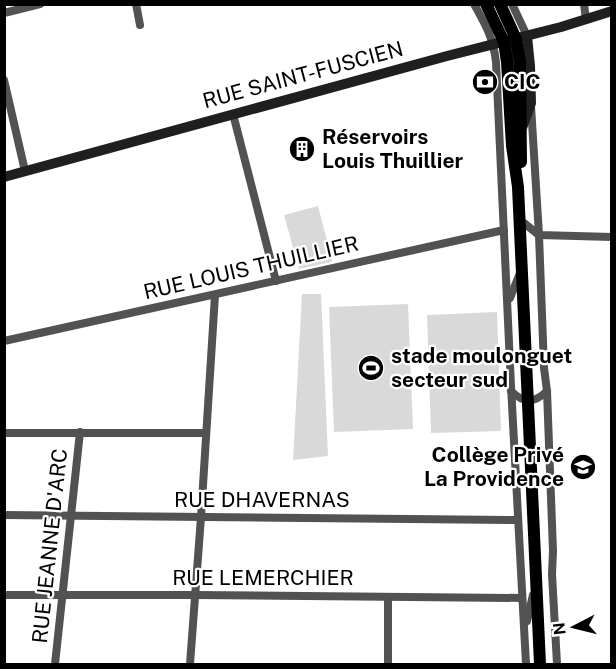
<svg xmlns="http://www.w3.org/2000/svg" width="616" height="669" font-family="'Public Sans',sans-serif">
  <rect width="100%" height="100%" fill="#fff"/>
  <g fill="#d9d9d9">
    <polygon points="318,206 332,260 331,262 299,269 284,215"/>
    <polygon points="302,294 321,294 328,456 293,460"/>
    <polygon points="408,304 413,429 334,432 329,307"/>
    <polygon points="497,312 501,431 431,433 427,315"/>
  </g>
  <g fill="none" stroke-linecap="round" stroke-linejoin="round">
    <g stroke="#525252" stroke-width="8">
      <polyline points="136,4 140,25"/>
      <path d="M474,4c12,22 19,33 22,58l15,324 15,278"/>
      <polyline points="512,4 527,36"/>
      <polyline points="584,4 586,20"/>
      <polyline points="4,13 40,4"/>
      <polyline points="4,80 25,171"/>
      <polyline points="531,106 539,235 544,368 547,391 553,551 552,574 557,664"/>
      <polyline points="233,114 276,281"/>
      <polyline points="520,220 539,235 612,237"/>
      <polyline points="510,298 520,273"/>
      <polyline points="4,341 504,230"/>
      <path d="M511,391c13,13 24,12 36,0"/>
      <polyline points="4,433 206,433"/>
      <polyline points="4,515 518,520"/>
      <polyline points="4,595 195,595 522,598"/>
      <polyline points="388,597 388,664"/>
      <polyline points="527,621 533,595"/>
      <polyline points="55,664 80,432"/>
      <polyline points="190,664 201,517 215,295"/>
    </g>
    <g stroke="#1f1f1f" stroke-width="10">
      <polyline points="504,42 511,51 515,95"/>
      <polyline points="522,128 531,103 530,66 527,36"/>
      <polyline points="4,177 447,56 561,27 612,11"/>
    </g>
    <g stroke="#000" stroke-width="12">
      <polyline points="486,4 504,42 507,62 512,146 518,187 540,664"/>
      <polyline points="500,4 516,39 520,61 521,162"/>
    </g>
  </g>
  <defs>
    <g id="bank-disc" transform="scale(1.35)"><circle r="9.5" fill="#000" stroke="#fff"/><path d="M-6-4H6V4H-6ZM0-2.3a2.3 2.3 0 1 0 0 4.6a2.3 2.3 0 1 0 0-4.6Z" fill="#fff"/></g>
    <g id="building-disc" transform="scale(1.35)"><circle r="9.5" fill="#000" stroke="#fff"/><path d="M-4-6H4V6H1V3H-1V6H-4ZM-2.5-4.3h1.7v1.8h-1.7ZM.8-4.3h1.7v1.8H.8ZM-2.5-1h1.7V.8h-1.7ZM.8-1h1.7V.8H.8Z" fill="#fff"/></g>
    <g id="stadium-disc" transform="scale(1.35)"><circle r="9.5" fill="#000" stroke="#fff"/><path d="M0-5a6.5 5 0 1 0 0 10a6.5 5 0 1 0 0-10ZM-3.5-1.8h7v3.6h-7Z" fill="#fff"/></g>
    <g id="school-disc" transform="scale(1.35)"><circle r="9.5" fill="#000" stroke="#fff"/><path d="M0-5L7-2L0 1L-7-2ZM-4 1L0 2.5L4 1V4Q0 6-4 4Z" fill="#fff"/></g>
  </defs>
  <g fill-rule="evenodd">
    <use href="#bank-disc" x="485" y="82"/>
    <use href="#building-disc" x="302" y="149"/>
    <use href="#stadium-disc" x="371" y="368"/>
    <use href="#school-disc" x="583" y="467"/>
  </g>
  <g text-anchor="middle" stroke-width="4.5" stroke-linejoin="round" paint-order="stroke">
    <g font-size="21" fill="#000" stroke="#fff">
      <text transform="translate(303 75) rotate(-15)" y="7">RUE SAINT-FUSCIEN</text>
      <text transform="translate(251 268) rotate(-13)" y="7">RUE LOUIS THUILLIER</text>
      <text x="262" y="507">RUE DHAVERNAS</text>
      <text transform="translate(50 546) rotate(-84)" y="7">RUE JEANNE D'ARC</text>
      <text x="263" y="585">RUE LEMERCHIER</text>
    </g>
    <g font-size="21" font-weight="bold" fill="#000" stroke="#fff" text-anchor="start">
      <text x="504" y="89">CIC</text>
      <text x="322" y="144">Réservoirs<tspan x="322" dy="24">Louis Thuillier</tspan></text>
      <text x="391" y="363">stade moulonguet<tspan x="391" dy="24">secteur sud</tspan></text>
      <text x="564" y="462" text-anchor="end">Collège Privé<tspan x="564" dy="24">La Providence</tspan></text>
    </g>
  </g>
  <rect width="616" height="669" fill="none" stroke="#000000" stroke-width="12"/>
  <g transform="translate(574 627) rotate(263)" stroke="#ffffff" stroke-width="4.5" paint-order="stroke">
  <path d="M0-4.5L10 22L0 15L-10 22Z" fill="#000000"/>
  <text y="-9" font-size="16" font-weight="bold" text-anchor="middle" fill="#000000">N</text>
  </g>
</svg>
